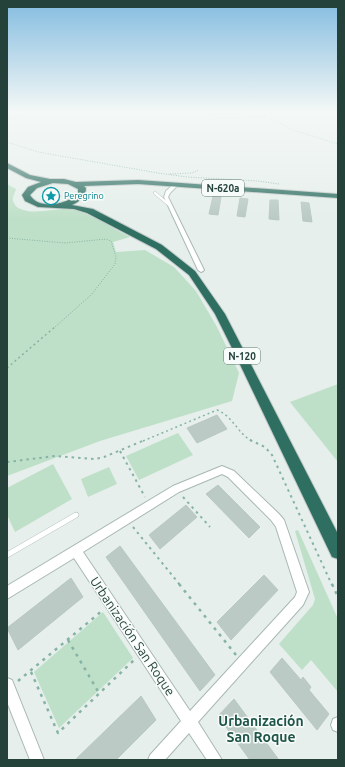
<svg xmlns="http://www.w3.org/2000/svg" width="345" height="767" font-family="Ubuntu,sans-serif">
  <rect width="100%" height="100%" fill="#e6efeb"/>
  <g fill="#bfe0c8">
    <path d="M7,184l9,5c-1,5 -4,7 -3,12 6,19 46,6 58,8 19,4 41,19 59,28l-17,5 3,10 29,-2 29,17 22,24 21,36 22,46 -7,28 -132,40 -93,35z"/>
    <polygon points="338,384 338,462 290,402"/>
    <polygon points="178,433 193,455 139,480 126,456"/>
    <polygon points="53,464 72,499 15,532 7,515 7,488"/>
    <polygon points="109,467 117,484 88,497 81,479"/>
    <polygon points="298,530 338,619 338,692 311,660 302,670 279,644 313,605 315,599 295,531"/>
    <polygon points="103,612 133,658 59,728 34,672"/>
  </g>
  <g fill="#bbcac4" stroke="#b8c9c2">
    <polygon points="213,196 221,197 218,215 209,214"/>
    <polygon points="240,198 248,199 245,217 237,216"/>
    <polygon points="270,200 278,200 279,220 269,219"/>
    <polygon points="301,202 309,203 312,222 303,221"/>
    <polygon points="217,415 227,429 197,443 187,428"/>
    <polygon points="218,485 260,527 249,538 206,494"/>
    <polygon points="186,505 197,517 160,549 149,535"/>
    <polygon points="120,546 215,675 200,691 106,557"/>
    <polygon points="264,575 278,590 231,640 217,622"/>
    <polygon points="71,578 83,597 18,650 7,628"/>
    <polygon points="282,658 301,680 303,677 311,687 309,690 329,714 317,730 270,672"/>
    <polygon points="141,696 156,720 116,760 75,760"/>
    <polygon points="234,699 279,760 250,760 218,716"/>
  </g>
  <g fill="none" stroke-linecap="round" stroke-linejoin="round">
    <g stroke="#a8b8b2" stroke-width="3.5">
      <polyline id="lane-far1" points="155,193 168,204"/>
    </g>
    <g stroke="#a8b8b2" stroke-width="6">
      <polyline id="lane" points="7,555 76,515"/>
    </g>
    <g stroke="#a8b8b2" stroke-width="2">
      <g id="street">
        <polygon points="174,184 178,185 170,193 168,197 204,270 203,271 201,272 198,270 164,197 166,191"/>
        <path d="M222,466l12,5 45,43 5,6 25,72 -6,13 -105,117 24,38h-15l-18,-27 -24,27h-17l2,-5 31,-34 -107,-163 -67,41v-13l166,-100zM222,474l6,3 43,43 5,7 21,65 -2,5 -105,114 -107,-159 96,-60z"/>
        <polygon points="7,678 12,680 44,760 30,760 7,702"/>
        <polygon points="338,717 338,732 333,730 331,725 333,719"/>
      </g>
    </g>
    <g stroke="#c2cac8" stroke-width="2">
      <path id="highway" d="M7,163l23,12 20,4h14l12,3 62,-2 200,14v4l-200,-14 -54,2 2,2c0,8 -7,14 -14,17l21,4 69,36 33,26 30,43 113,220v25l-6,-2 -98,-205 -19,-38 -26,-39 -33,-26 -69,-36 -13,-4 -36,-2 -13,-6 -3,-6 6,-8 13,-5 -15,-4 -19,-10zM53,183l15,1 10,5v4c-9,11 -39,18 -48,2l7,-7z"/>
    </g>
    <g stroke="#86b3a5" stroke-width="1" stroke-dasharray="1 1.5" stroke-linecap="butt">
      <polyline points="198,111 214,118 268,117 293,130 338,144"/>
      <polyline points="7,120 35,111"/>
      <polyline points="7,142 38,152 158,173 187,177 258,181 279,184"/>
      <polyline points="170,174 192,173 199,170"/>
      <polyline points="7,238 65,243 106,239 111,241 116,257 115,264 92,294 55,327"/>
    </g>
    <g stroke="#86b3a5" stroke-width="1.5" stroke-dasharray="2 3" stroke-linecap="butt">
      <polyline points="7,368 56,326"/>
      <path d="M143,441l74,-31c16,6 20,23 35,31"/>
    </g>
    <g stroke="#86b3a5" stroke-width="2" stroke-dasharray="2.5 4" stroke-linecap="butt">
      <polyline points="250,440 265,447 272,455 332,585"/>
      <polyline points="120,451 145,497"/>
      <polyline points="7,462 55,456 95,459 104,457 145,440"/>
      <polyline points="183,497 210,527"/>
      <polyline points="133,527 180,585"/>
    </g>
    <g stroke="#86b3a5" stroke-width="2.5" stroke-dasharray="3 5" stroke-linecap="butt">
      <polyline points="179,584 236,655"/>
      <polyline points="332,584 338,597"/>
      <polyline points="68,640 99,693"/>
      <polyline points="31,672 58,733 135,659"/>
      <polyline points="18,681 103,610"/>
    </g>
    <use href="#lane-far1" stroke="#fff" stroke-width="2.5"/>
    <use href="#lane" stroke="#fff" stroke-width="5"/>
    <use href="#street" fill="#fff" fill-rule="evenodd"/>
    <use href="#highway" fill="#2f6f62" fill-rule="evenodd"/>
  </g>
  <linearGradient id="sky" x2="0" y2="1"><stop stop-color="#84bce0"/><stop offset="0.51" stop-color="#f4f8f6"/><stop offset="1" stop-color="#f4f8f6" stop-opacity="0"/></linearGradient>
  <rect width="345" height="219" fill="url(#sky)"/>
  <defs>
    <g id="sight-ring" transform="scale(0.9)"><circle r="9.5" fill="#f7fbf9" stroke="#0f9aa8" stroke-width="1.5"/><path d="M0-6L1.8-2.2L6-1.7L2.9 1.2L3.7 5.4L0 3.3L-3.7 5.4L-2.9 1.2L-6-1.7L-1.8-2.2Z" fill="#0f9aa8"/></g>
  </defs>
  <g fill-rule="evenodd">
    <use href="#sight-ring" x="51" y="196"/>
  </g>
  <g text-anchor="middle" stroke-width="3" stroke-linejoin="round" paint-order="stroke">
    <g font-size="9" fill="#0d838f" stroke="#f7fbf9" text-anchor="start">
      <text x="64" y="199">Peregrino</text>
    </g>
    <g fill="#f7fbf9" stroke="#637a73" stroke-width="1">
      <rect x="202" y="180" width="42" height="16" rx="3"/>
      <rect x="224" y="348" width="36" height="16" rx="3"/>
    </g>
    <g font-size="10" font-weight="bold" fill="#24423a">
      <text x="223" y="192">N-620a</text>
      <text x="242" y="360">N-120</text>
    </g>
    <g font-size="13" fill="#24423a" stroke="#f7fbf9">
      <text transform="translate(133 636) rotate(56)" y="5">Urbanización San Roque</text>
    </g>
    <g font-size="14" font-weight="bold" fill="#1f5548" stroke="#f7fbf9">
      <text x="261" y="726">Urbanización<tspan x="261" dy="16">San Roque</tspan></text>
    </g>
  </g>
  <rect width="345" height="767" fill="none" stroke="#24423a" stroke-width="16"/>
</svg>
